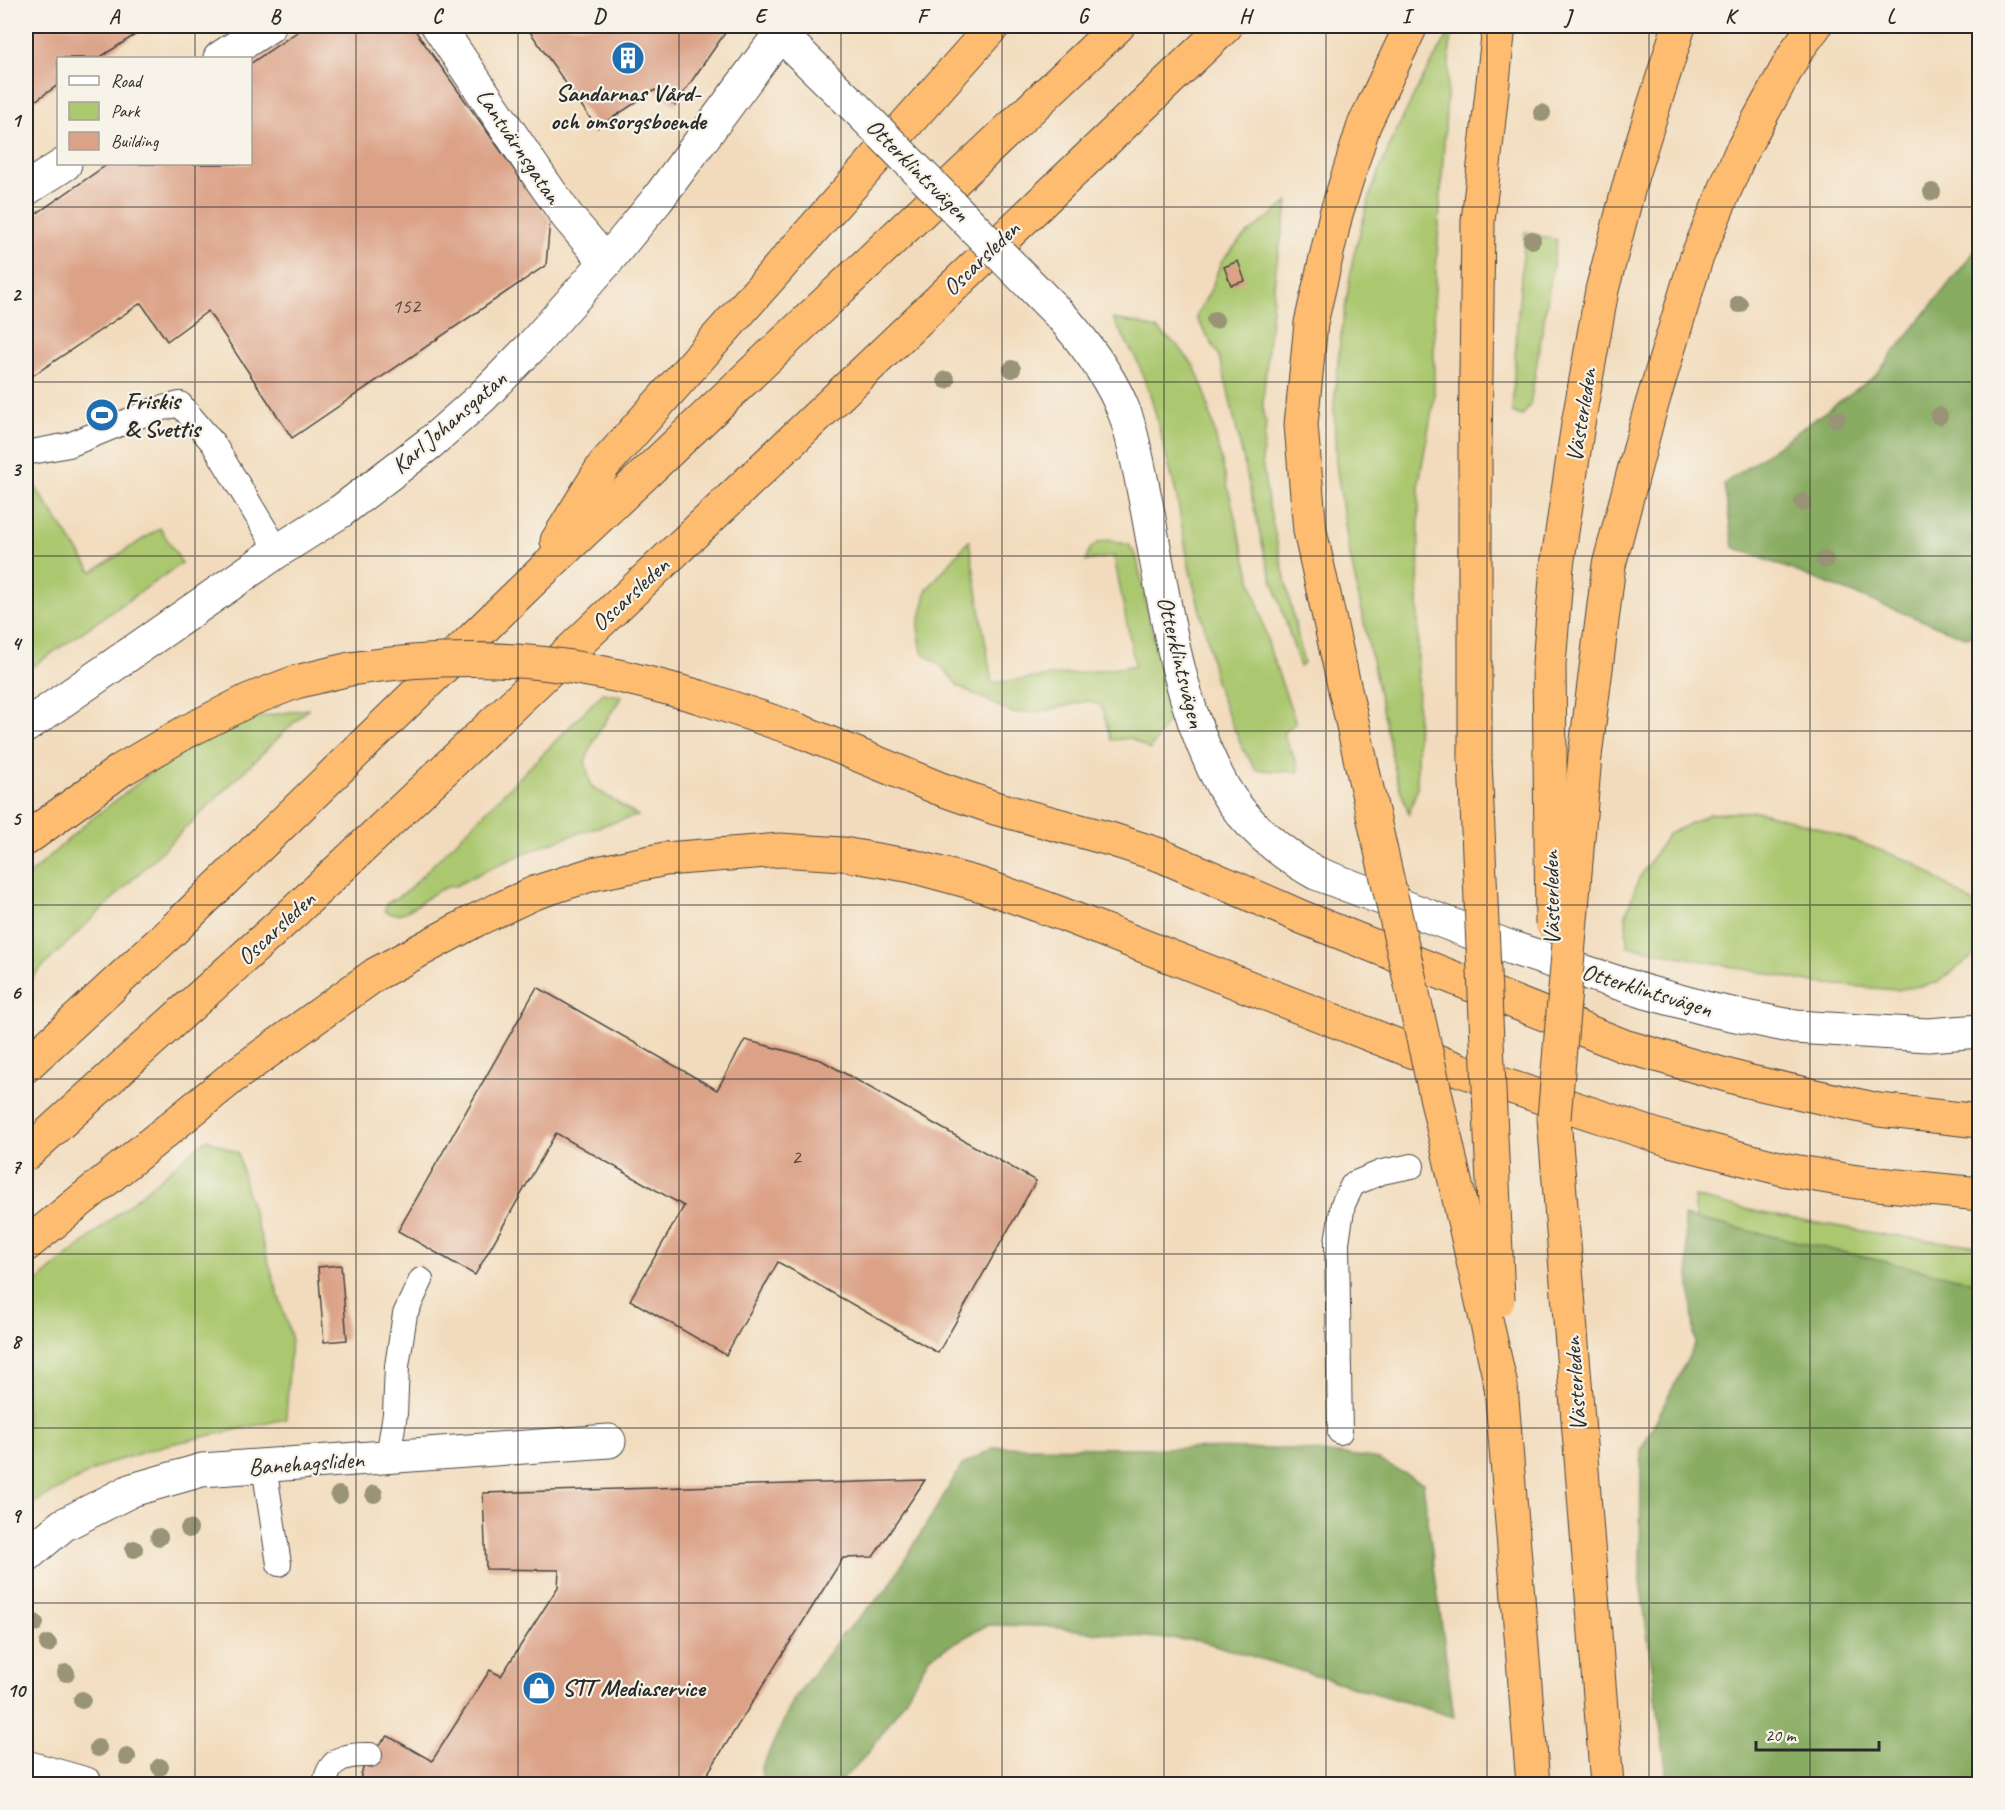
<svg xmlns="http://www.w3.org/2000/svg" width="2005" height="1810" font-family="Caveat,sans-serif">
  <rect width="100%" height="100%" fill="#f7f3e8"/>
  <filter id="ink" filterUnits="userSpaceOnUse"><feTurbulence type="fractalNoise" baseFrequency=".0167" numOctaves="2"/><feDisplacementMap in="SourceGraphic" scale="12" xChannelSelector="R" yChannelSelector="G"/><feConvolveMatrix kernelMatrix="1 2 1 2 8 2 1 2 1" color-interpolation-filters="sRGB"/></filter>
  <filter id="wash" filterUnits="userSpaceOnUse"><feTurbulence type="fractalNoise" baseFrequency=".008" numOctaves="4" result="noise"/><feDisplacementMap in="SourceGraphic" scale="24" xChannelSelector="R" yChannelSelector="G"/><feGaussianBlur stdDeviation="1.35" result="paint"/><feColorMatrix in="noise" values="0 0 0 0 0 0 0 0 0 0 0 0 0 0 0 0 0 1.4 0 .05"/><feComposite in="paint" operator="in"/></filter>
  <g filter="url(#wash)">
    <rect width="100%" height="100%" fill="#f2dbbc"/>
    <g fill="#abc86f" stroke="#6b7a4d" stroke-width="1.5">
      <polygon points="1451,30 1434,304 1434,399 1419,482 1417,789 1409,814 1397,780 1349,551 1336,464 1334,405 1340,341 1353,258 1371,192 1391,142 1419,85"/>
      <polygon points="1288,202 1276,267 1263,400 1263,415 1266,423 1262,461 1268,502 1304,664 1300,667 1265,556 1226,382 1218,354 1196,317 1212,287 1221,262 1241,239"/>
      <polygon points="1525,232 1557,240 1530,405 1522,416 1512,412 1517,325"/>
      <polygon points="1113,319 1138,323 1158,330 1178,346 1194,366 1205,393 1241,542 1271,653 1296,723 1283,733 1298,767 1298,772 1256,770 1244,751 1225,708 1215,681 1208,641 1190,571 1176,493 1151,397 1137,360"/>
      <polygon points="26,473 92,572 160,528 182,563 26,671"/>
      <path d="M1109,540l20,5 7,10 34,162 -20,33 -19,-12 -20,2 -10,-35 -15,-4 -37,9 -36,3 -55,-27 -16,-19 -20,-15 -4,-25 9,-38 42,-48 23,142 143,-17 -21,-110 -28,5c2,-14 9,-19 23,-21z"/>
      <path d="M603,693l19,3 -26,40 -11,25 6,25 47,30c-63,15 -125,40 -183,70 -24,-1 -49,40 -70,25l1,-7 20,-12z"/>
      <polygon points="308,709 26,983 26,878 84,825 166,761 241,720"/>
      <polygon points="1757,811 1813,826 1913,862 1977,906 1979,934 1973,956 1937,983 1896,990 1815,983 1627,946 1626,914 1639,878 1668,834 1709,814"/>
      <polygon points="207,1139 238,1153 247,1192 291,1336 286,1419 166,1445 106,1464 26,1507 26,1291"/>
      <polygon points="1694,1197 1762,1213 1886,1235 1979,1246 1979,1283 1696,1219"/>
    </g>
    <g fill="#88ac62" stroke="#5a6c46" stroke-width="1.5">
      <polygon points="1979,246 1980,634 1965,637 1733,547 1724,484 1875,376"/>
      <polygon points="1684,1216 1979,1283 1979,1784 1681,1784 1667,1775 1640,1582 1641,1450 1695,1344"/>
      <polygon points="995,1447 1293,1449 1374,1458 1423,1483 1454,1717 1201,1641 1117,1635 1042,1626 987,1625 929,1657 901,1706 869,1752 838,1784 763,1784 761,1769 794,1699 842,1635 888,1588 962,1465"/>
    </g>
    <g id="blocks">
      <g fill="#dba287">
        <polygon points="26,26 149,26 99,58 58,58 58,85 26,107"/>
        <polygon points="306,26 412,26 550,220 546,265 292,438 208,311 167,341 141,303 26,380 26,221 108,164 250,164 250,64"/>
        <polygon points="526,26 730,26 675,105 655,90 597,128"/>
        <polygon points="1238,261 1245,281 1231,285 1224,267"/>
        <polygon points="537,987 717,1090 745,1040 821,1060 1036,1181 938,1353 778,1262 726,1355 630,1300 684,1206 556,1133 475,1275 398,1231"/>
        <polygon points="341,1265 347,1340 324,1342 318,1267"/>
        <polygon points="925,1480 873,1557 843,1558 701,1784 360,1784 361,1774 366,1761 374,1749 388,1736 432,1761 490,1670 501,1676 558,1587 559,1570 486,1569 483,1493"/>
      </g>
    </g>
  </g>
  <g filter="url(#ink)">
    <use href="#blocks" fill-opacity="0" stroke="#494541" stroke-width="1.5"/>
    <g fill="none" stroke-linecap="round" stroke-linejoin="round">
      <g stroke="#494541" stroke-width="26">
        <g id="service">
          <polyline points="26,453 69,445 154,410 180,404 213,443 278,551"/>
          <polyline points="1340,1432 1337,1242 1343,1204 1353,1184 1382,1172 1412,1166"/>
          <polyline points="388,1457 395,1414 397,1366 405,1314 421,1280"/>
          <polyline points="264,1466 279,1564"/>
          <path d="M325,1784c4,-26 21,-30 45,-29"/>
        </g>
      </g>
      <g stroke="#494541" stroke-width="35">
        <g id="minor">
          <polyline points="438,26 541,179 567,216 606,262"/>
          <polyline points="780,34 856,108"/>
          <polyline points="220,58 269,26"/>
          <polyline points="26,189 65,164"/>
          <path d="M1064,319c24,28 48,60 61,95 10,28 15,60 21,89 18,94 30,199 77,284 20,35 58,67 93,86l196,75 134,44 66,18 83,17 133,8 52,-4"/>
          <polyline points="26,1556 63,1525 132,1490 202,1470 609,1441"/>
          <polyline points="26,1767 86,1784"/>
        </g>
      </g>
      <g stroke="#494541" stroke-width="35">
        <polyline id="tertiary" points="26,726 278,551 341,511 430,443 481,398 531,347 606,262 657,200 786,26"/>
      </g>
      <g stroke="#494541" stroke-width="35">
        <g id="trunk">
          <polyline points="557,541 604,465 993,26"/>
          <polyline points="700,697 798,730 938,788 995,808 1110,839 1160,855 1304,918 1624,1046 1747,1081 1879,1110 1980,1121"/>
          <polyline points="1585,756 1609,565 1649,414 1696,259 1740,154 1797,50 1815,26"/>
          <polyline points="1550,758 1549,664 1557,566 1578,424 1602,290 1632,175 1679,26"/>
          <polyline points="1475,760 1475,452 1478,221 1499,26"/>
          <polyline points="1361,762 1310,531 1301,425 1311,323 1336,214 1364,125 1411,26"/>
          <polyline points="26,839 121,770 184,733 249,700 296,682 350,669"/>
          <polyline points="26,1066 172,931 534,579 1118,26"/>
          <polyline points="1554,1118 1607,1784"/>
          <polyline points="26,1154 295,911 783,449 1226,26"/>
          <polyline points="26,1245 234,1076 376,974 476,920 534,893 593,874 665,859 780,850 843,854 912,866 982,885 1062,914 1460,1070 1670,1140 1787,1170 1857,1182 1980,1194"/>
          <polyline points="1501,1386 1533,1784"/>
        </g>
      </g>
      <use href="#service" stroke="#fff" stroke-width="24"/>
      <use href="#minor" stroke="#fff" stroke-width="33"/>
      <use href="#tertiary" stroke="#fff" stroke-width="33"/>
      <use href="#trunk" stroke="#febc70" stroke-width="33"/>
      <g stroke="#494541" stroke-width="35" stroke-linecap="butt">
        <polyline id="minor-bridge" points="856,108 1064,319"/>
      </g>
      <g stroke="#494541" stroke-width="35" stroke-linecap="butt">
        <g id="trunk-bridge">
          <path d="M350,669c79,-12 159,-14 238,1 38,6 75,17 112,27"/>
          <polyline points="1550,758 1552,924"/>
          <polyline points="1475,760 1498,1300"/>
          <polyline points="1361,762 1501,1386"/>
          <polyline points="1554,1118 1585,756"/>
        </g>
      </g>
      <use href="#minor-bridge" stroke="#fff" stroke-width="33"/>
      <use href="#trunk-bridge" stroke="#febc70" stroke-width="33"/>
    </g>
    <g fill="#999477">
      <circle cx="1542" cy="113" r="9"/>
      <circle cx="1932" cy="192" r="9"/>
      <circle cx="1532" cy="240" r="9"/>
      <circle cx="1739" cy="304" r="9"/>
      <circle cx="1215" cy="320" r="9"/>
      <circle cx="1012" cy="369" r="9"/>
      <circle cx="946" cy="380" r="9"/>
      <circle cx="1939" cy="416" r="9"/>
      <circle cx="1837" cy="419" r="9"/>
      <circle cx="1803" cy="502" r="9"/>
      <circle cx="1825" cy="560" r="9"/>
      <circle cx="374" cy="1494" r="9"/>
      <circle cx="339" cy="1495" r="9"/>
      <circle cx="189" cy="1529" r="9"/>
      <circle cx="159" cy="1537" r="9"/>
      <circle cx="134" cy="1549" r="9"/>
      <circle cx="35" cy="1623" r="9"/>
      <circle cx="48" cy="1644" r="9"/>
      <circle cx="66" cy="1673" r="9"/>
      <circle cx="82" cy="1700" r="9"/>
      <circle cx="98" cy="1748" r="9"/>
      <circle cx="127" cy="1757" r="9"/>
      <circle cx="160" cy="1767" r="9"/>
    </g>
  </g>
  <path fill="none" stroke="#2b2b2b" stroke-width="1.5" stroke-opacity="0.55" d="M195,26v32M356,26v1758M518,26v1758M679,26v1758M841,26v1758M1002,26v1758M1164,26v1758M1326,26v1758M1487,26v1758M1649,26v1758M1810,26v1758M195,164v1620M26,207h1954M26,382h1954M26,556h1954M26,731h1954M26,905h1954M26,1079h1954M26,1254h1954M26,1428h1954M26,1603h1954"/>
  <defs>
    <g id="building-disc" transform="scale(1.725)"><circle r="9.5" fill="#1f6fb2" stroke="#f7f3e8"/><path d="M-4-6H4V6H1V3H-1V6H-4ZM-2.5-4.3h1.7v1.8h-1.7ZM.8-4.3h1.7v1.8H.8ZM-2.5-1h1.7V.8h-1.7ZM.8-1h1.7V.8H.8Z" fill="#fff"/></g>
    <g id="stadium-disc" transform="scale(1.725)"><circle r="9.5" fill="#1f6fb2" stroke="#f7f3e8"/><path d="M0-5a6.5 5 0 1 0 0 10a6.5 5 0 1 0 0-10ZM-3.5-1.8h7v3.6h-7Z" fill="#fff"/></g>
    <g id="shop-disc" transform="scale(1.725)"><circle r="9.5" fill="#1f6fb2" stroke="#f7f3e8"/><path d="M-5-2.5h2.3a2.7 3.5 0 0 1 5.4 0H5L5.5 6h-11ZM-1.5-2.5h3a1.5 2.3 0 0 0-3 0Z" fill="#fff"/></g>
  </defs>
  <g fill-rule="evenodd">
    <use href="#building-disc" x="628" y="58"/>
    <use href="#stadium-disc" x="102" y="415"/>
    <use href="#shop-disc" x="539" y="1688"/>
  </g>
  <g text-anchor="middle" stroke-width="4.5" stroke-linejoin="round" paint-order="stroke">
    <g font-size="21" fill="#574942">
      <text x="406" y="313">152</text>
      <text x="796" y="1164">2</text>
    </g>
    <g font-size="24" font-weight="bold" fill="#2b2b2b" stroke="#f7f3e8" text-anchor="start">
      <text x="628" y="101" text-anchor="middle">Sandarnas Vård-<tspan x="628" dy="28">och omsorgsboende</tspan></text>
      <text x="125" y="409">Friskis<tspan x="125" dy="28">&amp; Svettis</tspan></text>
      <text x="562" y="1696">STT Mediaservice</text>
    </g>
    <g font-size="24" fill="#2b2b2b" stroke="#f7f3e8">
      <text transform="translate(519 146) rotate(56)" y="8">Lantvärnsgatan</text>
      <text transform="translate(918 170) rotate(45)" y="8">Otterklintsvägen</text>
      <text transform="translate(981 258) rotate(-44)" y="8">Oscarsleden</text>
      <text transform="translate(1581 415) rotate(-81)" y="8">Västerleden</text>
      <text transform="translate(449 422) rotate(-41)" y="8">Karl Johansgatan</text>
      <text transform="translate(630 594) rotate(-43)" y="8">Oscarsleden</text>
      <text transform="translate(1181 662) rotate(76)" y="8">Otterklintsvägen</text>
      <text transform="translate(1551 898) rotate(-91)" y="8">Västerleden</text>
      <text transform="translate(276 928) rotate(-43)" y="8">Oscarsleden</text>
      <text transform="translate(1647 990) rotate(17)" y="8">Otterklintsvägen</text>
      <text transform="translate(1575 1384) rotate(-94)" y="8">Västerleden</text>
      <text transform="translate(306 1463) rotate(-4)" y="8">Banehagsliden</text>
    </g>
  </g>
  <rect width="2005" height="1810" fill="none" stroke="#f7f3e8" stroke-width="66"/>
  <rect x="57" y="57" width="195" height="108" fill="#f7f3e8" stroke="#a5a39c" stroke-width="1.5"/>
  <rect x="69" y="76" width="30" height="9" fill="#ffffff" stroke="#a5a39c" stroke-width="1.5"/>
  <text x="111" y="87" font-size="18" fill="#2b2b2b">Road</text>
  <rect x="69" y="102" width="30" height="18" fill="#abc86f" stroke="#a5a39c" stroke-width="1.5"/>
  <text x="111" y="117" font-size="18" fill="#2b2b2b">Park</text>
  <rect x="69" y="132" width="30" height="18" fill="#dba287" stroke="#a5a39c" stroke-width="1.5"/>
  <text x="111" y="147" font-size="18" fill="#2b2b2b">Building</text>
  <path d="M1756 1741v9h123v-9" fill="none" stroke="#2b2b2b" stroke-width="3"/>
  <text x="1765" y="1741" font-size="18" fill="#2b2b2b" stroke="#f7f3e8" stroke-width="4.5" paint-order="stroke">20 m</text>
  <rect x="33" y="33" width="1939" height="1744" fill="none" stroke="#2b2b2b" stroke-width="2"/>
  <g font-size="20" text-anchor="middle" font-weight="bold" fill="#2b2b2b">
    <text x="114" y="23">A</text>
    <text x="275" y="23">B</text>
    <text x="437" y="23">C</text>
    <text x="599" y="23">D</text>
    <text x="760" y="23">E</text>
    <text x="922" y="23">F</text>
    <text x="1083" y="23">G</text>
    <text x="1245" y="23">H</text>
    <text x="1406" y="23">I</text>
    <text x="1568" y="23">J</text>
    <text x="1730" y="23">K</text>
    <text x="1891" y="23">L</text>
    <text x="16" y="127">1</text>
    <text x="16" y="301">2</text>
    <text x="16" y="476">3</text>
    <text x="16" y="650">4</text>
    <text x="16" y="825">5</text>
    <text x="16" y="999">6</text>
    <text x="16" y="1173">7</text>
    <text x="16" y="1348">8</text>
    <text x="16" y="1522">9</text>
    <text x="16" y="1697">10</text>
  </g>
</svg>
